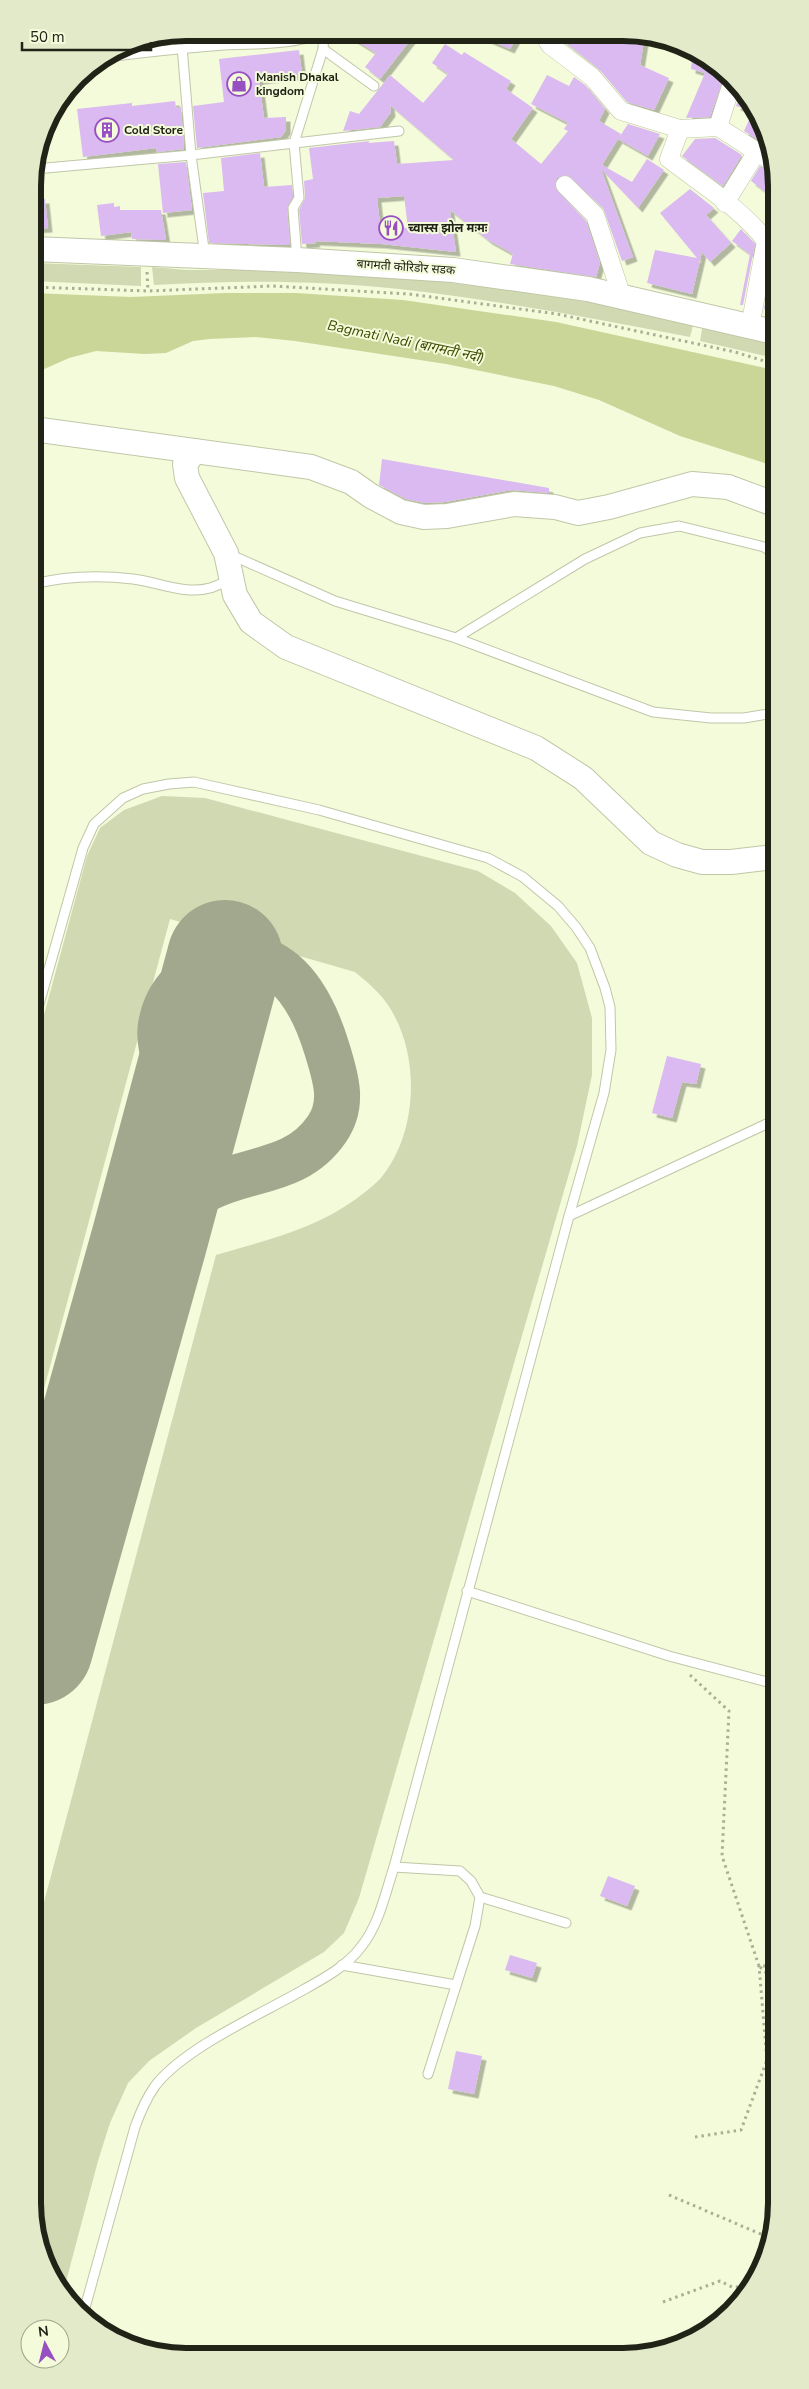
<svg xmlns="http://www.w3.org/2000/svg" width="809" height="2389" font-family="'Nunito Sans','Noto Sans Devanagari',sans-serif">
  <defs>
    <filter id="shadow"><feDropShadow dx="4.5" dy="4.5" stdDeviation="0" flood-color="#0004"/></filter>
  </defs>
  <rect width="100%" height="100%" fill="#f3fbda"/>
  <g fill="#d0d9b1">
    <polygon points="33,263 141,267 141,286 33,281"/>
    <path d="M152,267l35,3h96l161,10 140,20 110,22 -4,15c-97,-19 -193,-37 -291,-48 -81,-9 -164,-9 -245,-4z"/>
    <polygon points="703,324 774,343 774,358 700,341"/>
    <path d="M162,796l43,2 273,73 37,22 36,33 26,37 15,55v57l-15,71 -218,752 -15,35 -20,19 -128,76 -47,33 -21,22 -18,40 -12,38 -35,132 -10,-14 -17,-46 -1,-297 181,-681c48,-14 99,-26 140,-56 8,-6 17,-13 24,-20 36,-42 40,-114 15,-162 -9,-19 -24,-32 -40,-45l-185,-53 -136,507v-374l53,-196 13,-28 24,-18z"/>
  </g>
  <polygon fill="#c9d698" points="33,293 131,297 225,293 296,293 403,300 556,322 765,368 774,383 774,466 680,436 599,400 554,386 446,364 295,341 256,337 209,339 193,341 166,353 145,354 96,351 69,358 33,374"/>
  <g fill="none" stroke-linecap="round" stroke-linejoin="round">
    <path stroke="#a2a88e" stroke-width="46" d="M149,1241c18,-19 35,-42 59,-53 42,-21 89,-15 119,-59 18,-26 8,-53 0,-80 -18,-59 -56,-118 -126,-80 -21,12 -36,31 -40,56 -4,23 10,47 13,70 2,17 0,36 0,53"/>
    <polyline stroke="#a2a88e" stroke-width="116" points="35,1647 149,1241 225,958"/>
  </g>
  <g fill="#dabaf1" fill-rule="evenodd" filter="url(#shadow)">
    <polygon points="345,34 415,34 380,79 365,67 376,53"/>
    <polygon points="475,34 506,35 518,35 510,49"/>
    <polygon points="556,35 645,35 640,65 669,78 654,110 627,102 599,69"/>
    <path d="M445,44l17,11 2,-3 47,29 -5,8 27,19 -22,31 30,25 27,-33 -4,-2 4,-6 -37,-19 16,-29 22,11 5,-9 11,8 20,24 -6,12 22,13 -19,31 30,17 15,-23 17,11 -26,38 -37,-39 32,88 -11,4 -19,-53 -36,-33 -10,3 -2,10 31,33 14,42 -4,14 -86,-13 3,-10 -25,-14 -38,-30 6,42 -74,-8 -67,-3 1,2 -14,1 -3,-34 6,-12 -1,-17 9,-2 -4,-31 61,-7 -2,2 26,-2 3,23 57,-4 -64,-55 1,7 -11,15 -37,4 7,-20 9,3 31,-39 33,28 25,-29 -16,-11zM404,196l4,32 -28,-3 -3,-27z"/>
    <polygon points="299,50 302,75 259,80 264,118 286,117 286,130 281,137 197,148 193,106 224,102 219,59"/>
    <polygon points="693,51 725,73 710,117 686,118 705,73 691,69"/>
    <polygon points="741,91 760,118 771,148 744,131 753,111 736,106"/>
    <polygon points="175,101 176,108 181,107 184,149 157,152 156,148 83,157 77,109 132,103 132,106"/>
    <polygon points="628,124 660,134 648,156 618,139"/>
    <polygon points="715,138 742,155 723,186 682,156 695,139"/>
    <polygon points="260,153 264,187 292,185 293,197 287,208 290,245 209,243 203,193 224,191 221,158"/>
    <polygon points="186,162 192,210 163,213 158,164"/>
    <polygon points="760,166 774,172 774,198 751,181"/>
    <polygon points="690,189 714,208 706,215 731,243 710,262 702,252 692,294 647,283 655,250 697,258 660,213"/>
    <polygon points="45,199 48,228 33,229 33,200"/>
    <polygon points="114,203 114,207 120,206 120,210 161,210 166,240 132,239 131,232 101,236 97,205"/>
    <polygon points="741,229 755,244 743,305 740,305 750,254 732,241"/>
    <polygon points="774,258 774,311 764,309"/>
    <polygon points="382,459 549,488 549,493 512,490 445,502 425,503 406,499 379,485"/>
    <polygon points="667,1056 701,1064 696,1084 682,1082 672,1118 652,1113"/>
    <polygon points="608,1876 635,1886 627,1906 600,1896"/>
    <polygon points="510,1955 537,1963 532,1978 505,1970"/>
    <polygon points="456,2051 482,2056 474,2094 448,2089"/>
  </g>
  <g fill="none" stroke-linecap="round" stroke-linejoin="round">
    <g stroke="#c0c7a8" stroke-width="11">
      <g id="lane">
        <polyline points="181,34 191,155 205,256"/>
        <polyline points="323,49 374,86"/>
        <path d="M108,57c38,-5 77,-9 116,-12 24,-1 75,0 95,-12"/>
        <polyline points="35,169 191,155 399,131"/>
        <polyline points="297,259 293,208 299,198 294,143 323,49 324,33"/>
        <polyline points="229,554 335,601 456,638 653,712 711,718 744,718 774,713"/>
        <path d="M33,584c33,-8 67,-9 100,-5 25,3 52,16 77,9 7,-2 14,-6 21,-9"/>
        <polyline points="456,638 585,559 640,533 679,526 764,547 774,554"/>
        <path d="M34,1022l49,-174 11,-24 29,-26 20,-9 26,-5 25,-2 125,28 169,48 35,19 35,29 18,21 14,21 15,40 5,19 1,43 -7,43 -35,123 -175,651c-9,27 -15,58 -33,80 -14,19 -38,32 -58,43 -42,24 -119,58 -148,96 -9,13 -15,27 -20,41l-52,188"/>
        <polyline points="569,1216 775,1120"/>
        <polyline points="467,1591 669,1656 775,1684"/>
        <polyline points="394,1867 460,1871 471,1881 480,1897 475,1926 428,2074"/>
        <polyline points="480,1897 566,1923"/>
        <polyline points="342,1965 456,1985"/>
      </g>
    </g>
    <g stroke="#c0c7a8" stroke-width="19">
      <g id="street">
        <polyline points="544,35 550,45 592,77 621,111 680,129 718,127 773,162"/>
        <polyline points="718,127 733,80"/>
        <path d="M680,129l-11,30c31,24 74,51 97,82l-16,86"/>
        <polyline points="565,185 595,215 622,297"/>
        <polyline points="725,203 756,153"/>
      </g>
    </g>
    <g stroke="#c0c7a8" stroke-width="26">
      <g id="secondary">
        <polyline points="33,249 297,260 453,270 588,289 774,332"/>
        <polyline points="33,429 311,467 351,482 371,496 401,512 424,517 447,516 514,504 555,507 578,513 609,507 692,484 728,487 774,504"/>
        <polyline points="195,451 185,464 187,478 226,553 235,595 251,622 286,647 536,748 583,778 651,843 677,855 702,862 731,862 774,857"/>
      </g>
    </g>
    <g stroke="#a9ae95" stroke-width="3" stroke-dasharray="2.5 4" stroke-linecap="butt">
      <polyline points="147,272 148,291"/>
      <polyline points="33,287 148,291 272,286 409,294 557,314 735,352 774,364"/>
      <polyline points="690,1675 729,1711 722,1856 759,1966 776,1966"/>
      <polyline points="760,1967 776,1982"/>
      <polyline points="695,2137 741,2130 767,2060 759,1966"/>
      <polyline points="669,2195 770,2238"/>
      <polyline points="663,2302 720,2281 732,2287 749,2287"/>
    </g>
    <use href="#lane" stroke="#fff" stroke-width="9"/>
    <use href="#street" stroke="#fff" stroke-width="18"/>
    <use href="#secondary" stroke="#fff" stroke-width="24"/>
  </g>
  <defs>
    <g id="shop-ring" transform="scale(1.25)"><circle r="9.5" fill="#f3fbda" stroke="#974fc2" stroke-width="1.5"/><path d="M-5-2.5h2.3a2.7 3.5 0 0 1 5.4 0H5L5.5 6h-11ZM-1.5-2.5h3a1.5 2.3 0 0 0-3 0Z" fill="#974fc2"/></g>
    <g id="building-ring" transform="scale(1.25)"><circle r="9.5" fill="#f3fbda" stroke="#974fc2" stroke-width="1.5"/><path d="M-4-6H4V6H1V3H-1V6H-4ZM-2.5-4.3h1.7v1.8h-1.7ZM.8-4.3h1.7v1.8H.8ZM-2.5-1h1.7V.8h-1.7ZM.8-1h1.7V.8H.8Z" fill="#974fc2"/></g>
    <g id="restaurant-ring" transform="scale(1.25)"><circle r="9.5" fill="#f3fbda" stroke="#974fc2" stroke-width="1.5"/><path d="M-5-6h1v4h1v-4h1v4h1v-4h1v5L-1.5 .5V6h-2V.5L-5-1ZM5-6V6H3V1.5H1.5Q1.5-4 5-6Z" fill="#974fc2"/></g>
  </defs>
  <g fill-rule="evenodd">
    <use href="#shop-ring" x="239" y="84"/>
    <use href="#building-ring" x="107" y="130"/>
    <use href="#restaurant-ring" x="391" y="228"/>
  </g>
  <g text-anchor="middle" stroke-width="4" stroke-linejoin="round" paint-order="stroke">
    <g font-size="12" font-weight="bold" fill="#212317" stroke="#f3fbda" text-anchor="start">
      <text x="256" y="81">Manish Dhakal<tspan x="256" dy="14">kingdom</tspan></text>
      <text x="124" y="134">Cold Store</text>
      <text x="408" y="232">च्वास्स झोल मःमः</text>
    </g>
    <g font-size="12" fill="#212317" stroke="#f3fbda">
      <text transform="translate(406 267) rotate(4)" y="4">बागमती कोरिडोर सडक</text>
    </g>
    <g font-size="14" font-style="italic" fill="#404a00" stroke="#f3fbda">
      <text transform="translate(406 341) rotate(12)" y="5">Bagmati Nadi (बागमती नदी)</text>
    </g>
  </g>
  <path d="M0 0H809V2389H0ZM186 41H623A145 145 0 0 1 768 186V2203A145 145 0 0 1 623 2348H186A145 145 0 0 1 41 2203V186A145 145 0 0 1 186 41Z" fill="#e2eaca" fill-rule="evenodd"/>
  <path fill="none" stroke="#212317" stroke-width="6" d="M186 41H623A145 145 0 0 1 768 186V2203A145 145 0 0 1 623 2348H186A145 145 0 0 1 41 2203V186A145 145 0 0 1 186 41Z"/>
  <g transform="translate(45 2344) rotate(353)"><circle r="24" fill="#f3fbda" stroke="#9fa58c"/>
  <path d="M0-4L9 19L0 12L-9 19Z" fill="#974fc2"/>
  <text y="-8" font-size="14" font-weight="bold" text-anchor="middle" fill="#212317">N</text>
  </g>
  <path d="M22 42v8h129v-8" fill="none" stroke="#212317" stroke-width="2.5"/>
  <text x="30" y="42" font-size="15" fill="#212317" stroke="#f3fbda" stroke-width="4" paint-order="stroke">50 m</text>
</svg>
